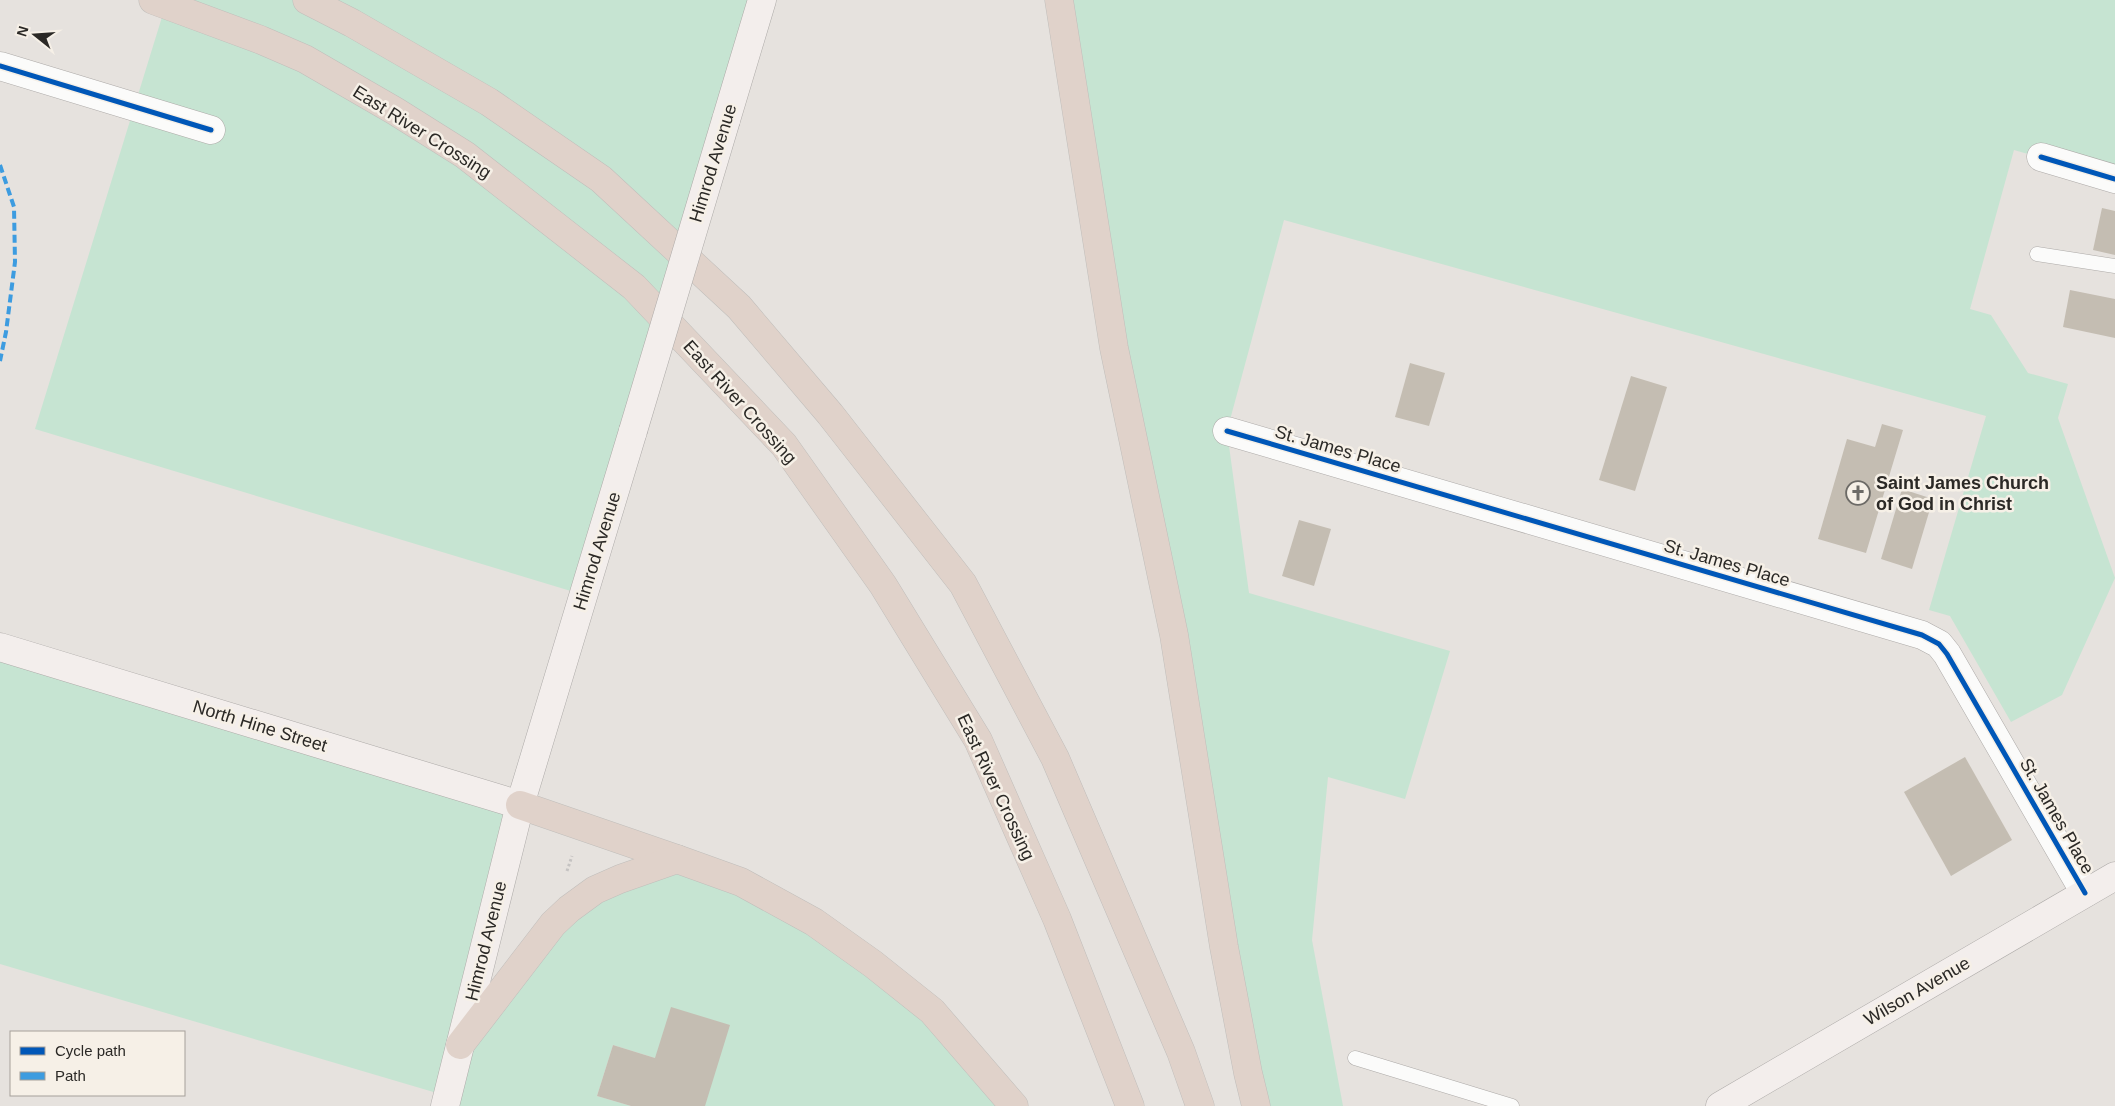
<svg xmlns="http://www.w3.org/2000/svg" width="2115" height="1106" font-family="Arial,sans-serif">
  <rect width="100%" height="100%" fill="#e6e2de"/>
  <g fill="#c6e4d2">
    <polygon points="153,0 761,0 584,595 35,429 166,4"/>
    <polygon points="1059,0 2115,0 2115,179 2014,150 1970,309 1991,315 2028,373 2068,384 2058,418 2115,578 2062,695 2011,722 1950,616 1929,610 1986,416 1284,220 1227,431 1249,593 1450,651 1405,799 1328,777 1312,940 1343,1106 1256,1106"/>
    <polygon points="0,647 520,805 460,1043 553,924 677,859 873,964 1014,1106 705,1106 655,1058 613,1045 597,1096 631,1106 445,1106 447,1096 0,964"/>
  </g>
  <g fill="#c4bdb2">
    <polygon points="2102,208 2115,211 2115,255 2093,250"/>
    <polygon points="2070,290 2115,299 2115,338 2063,327"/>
    <polygon points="1410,363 1445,373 1429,426 1395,417"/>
    <polygon points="1631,376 1667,387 1635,491 1599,480"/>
    <polygon points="1882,424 1903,430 1866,553 1818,539 1847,439 1875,447"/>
    <polygon points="1902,489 1933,499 1912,569 1881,559"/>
    <polygon points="1299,520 1331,529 1314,586 1282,576"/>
    <polygon points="1965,757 2012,840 1951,876 1904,792"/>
    <polygon points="671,1007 730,1025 705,1106 631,1106 597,1096 613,1045 655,1058"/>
  </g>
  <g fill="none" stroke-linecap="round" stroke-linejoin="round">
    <g stroke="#adaaa8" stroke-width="15">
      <g id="service">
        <polyline points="2037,254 2115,266"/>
        <polyline points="1355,1058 1512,1106"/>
      </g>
    </g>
    <g stroke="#adaaa8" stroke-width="29">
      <g id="minor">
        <polyline points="0,66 211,130"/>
        <polyline points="2041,157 2115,179"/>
        <polyline points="1227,431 1922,635 1939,644 1947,654 2085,893"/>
      </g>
    </g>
    <g stroke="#adaaa8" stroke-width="29">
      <g id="secondary">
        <polyline points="726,120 762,0"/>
        <polyline points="0,647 520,805"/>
        <polyline points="445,1106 520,805 633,431"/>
        <polyline points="1720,1106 2115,876"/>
      </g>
    </g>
    <g stroke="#c0bebb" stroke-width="29">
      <g id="motorway">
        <polyline points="153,0 261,40 305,59 395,111 465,155 634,287 784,445 883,585 978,740 1057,919 1130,1106"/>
        <polyline points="307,0 352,23 489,102 601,179 739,307 830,414 963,584 1055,758 1181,1052 1200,1106"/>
        <polyline points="1059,0 1114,348 1174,635 1224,947 1248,1073 1256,1106"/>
        <polyline points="520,805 677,859"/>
        <polyline points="460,1045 553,924 569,909 595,890 620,879 677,859 741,882 814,922 873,964 932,1011 1014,1106"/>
      </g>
    </g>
    <polyline stroke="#c5c3c2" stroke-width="3" stroke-dasharray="2.5 2.5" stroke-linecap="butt" points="567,871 572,856"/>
    <use href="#service" stroke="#fbfbfa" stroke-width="14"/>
    <use href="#minor" stroke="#fbfbfa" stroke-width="28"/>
    <use href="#secondary" stroke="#f3eeec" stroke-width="28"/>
    <use href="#motorway" stroke="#e0d2ca" stroke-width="28"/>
    <g stroke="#adaaa8" stroke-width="29" stroke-linecap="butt">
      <polyline id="secondary-bridge" points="633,431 726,120"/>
    </g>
    <use href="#secondary-bridge" stroke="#f3eeec" stroke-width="28"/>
    <polyline stroke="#3d9ce0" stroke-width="4" stroke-dasharray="8 4" stroke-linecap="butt" points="0,165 14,207 15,262 6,332 0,361"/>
    <g stroke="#f6f0e7" stroke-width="8">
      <g id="cycleway">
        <polyline points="0,66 211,130"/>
        <polyline points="2041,157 2115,179"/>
        <polyline points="1227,431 1922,635 1939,644 1947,654 2085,893"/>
      </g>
    </g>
    <use href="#cycleway" stroke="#0057b8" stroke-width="5"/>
  </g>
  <defs>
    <g id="church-ring" transform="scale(1.25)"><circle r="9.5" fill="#f6f0e7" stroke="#6c6a66" stroke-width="1.5"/><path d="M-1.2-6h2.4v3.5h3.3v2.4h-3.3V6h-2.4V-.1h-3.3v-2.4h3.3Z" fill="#6c6a66"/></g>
  </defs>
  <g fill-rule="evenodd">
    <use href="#church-ring" x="1858" y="493"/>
  </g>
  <g text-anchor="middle" stroke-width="5" stroke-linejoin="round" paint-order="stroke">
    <g font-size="18" fill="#2b2926" stroke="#f6f0e7">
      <text transform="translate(422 132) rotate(32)" y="6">East River Crossing</text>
      <text transform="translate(713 163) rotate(-73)" y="6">Himrod Avenue</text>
      <text transform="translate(740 402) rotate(48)" y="6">East River Crossing</text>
      <text transform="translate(1338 449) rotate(16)" y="6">St. James Place</text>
      <text transform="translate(597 551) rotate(-73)" y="6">Himrod Avenue</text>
      <text transform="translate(1727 563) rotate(16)" y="6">St. James Place</text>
      <text transform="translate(260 726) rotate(17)" y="6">North Hine Street</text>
      <text transform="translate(996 787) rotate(65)" y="6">East River Crossing</text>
      <text transform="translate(2057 816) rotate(60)" y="6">St. James Place</text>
      <text transform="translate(486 941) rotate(-76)" y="6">Himrod Avenue</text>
      <text transform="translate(1917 991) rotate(-30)" y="6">Wilson Avenue</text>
    </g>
    <g font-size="18" font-weight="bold" fill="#2b2926" stroke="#f6f0e7" text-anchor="start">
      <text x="1876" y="489">Saint James Church<tspan x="1876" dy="21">of God in Christ</tspan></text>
    </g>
  </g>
  <rect x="10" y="1031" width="175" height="65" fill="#f6f0e7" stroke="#a5a09a"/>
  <rect x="20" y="1047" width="25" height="8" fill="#0057b8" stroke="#a5a09a"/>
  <text x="55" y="1056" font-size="15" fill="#2b2926">Cycle path</text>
  <rect x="20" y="1072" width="25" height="8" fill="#3d9ce0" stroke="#a5a09a"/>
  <text x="55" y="1081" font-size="15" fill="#2b2926">Path</text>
  <g transform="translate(35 35) rotate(287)" stroke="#f6f0e7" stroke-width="4" paint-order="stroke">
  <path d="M0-4L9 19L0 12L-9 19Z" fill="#2b2926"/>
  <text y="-8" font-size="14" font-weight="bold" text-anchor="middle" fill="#2b2926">N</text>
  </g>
</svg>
